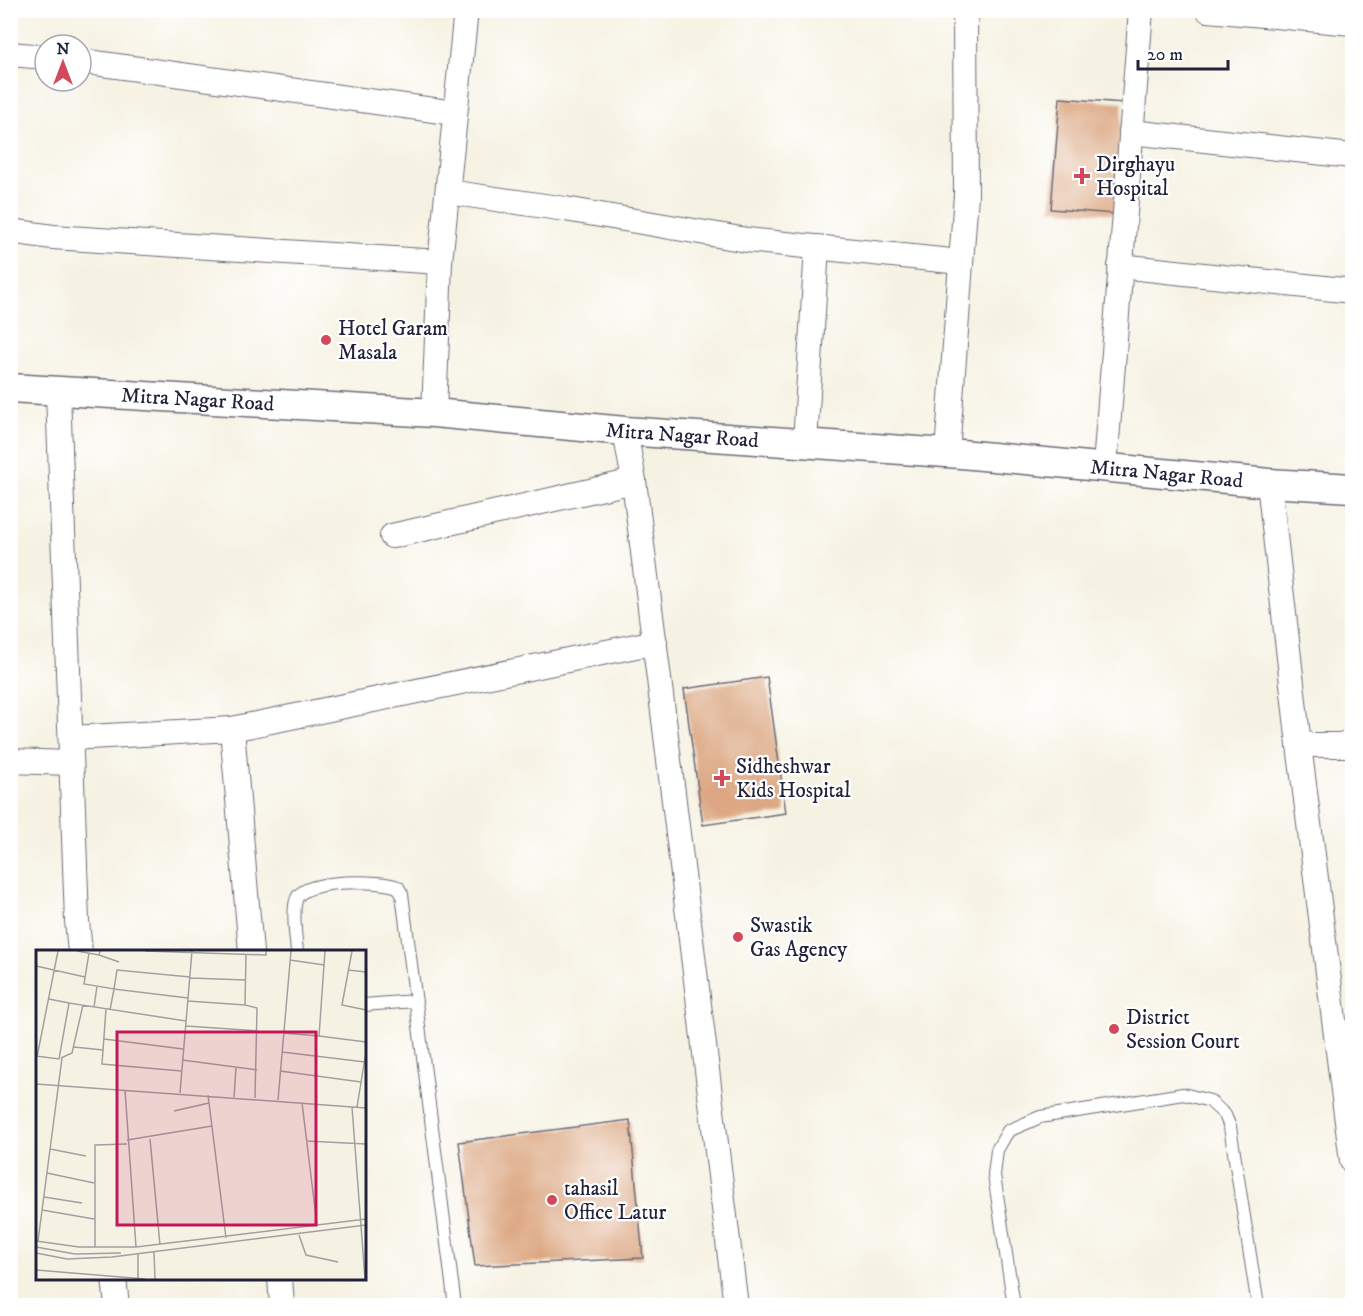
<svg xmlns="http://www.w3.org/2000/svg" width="1363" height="1316" font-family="'IM FELL DW Pica',serif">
  <rect width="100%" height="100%" fill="#fff"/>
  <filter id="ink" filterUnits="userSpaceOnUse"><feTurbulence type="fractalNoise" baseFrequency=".0167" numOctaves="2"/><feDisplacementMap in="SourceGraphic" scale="12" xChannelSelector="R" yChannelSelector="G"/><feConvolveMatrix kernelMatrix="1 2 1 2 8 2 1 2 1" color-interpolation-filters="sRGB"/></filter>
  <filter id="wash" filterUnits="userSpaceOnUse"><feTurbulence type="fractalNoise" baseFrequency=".008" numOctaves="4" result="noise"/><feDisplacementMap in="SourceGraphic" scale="24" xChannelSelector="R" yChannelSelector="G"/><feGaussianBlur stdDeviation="1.35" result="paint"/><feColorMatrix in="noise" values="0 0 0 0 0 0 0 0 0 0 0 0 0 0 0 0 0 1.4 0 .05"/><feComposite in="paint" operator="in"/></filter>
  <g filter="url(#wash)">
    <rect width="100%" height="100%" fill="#f6f2e3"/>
    <g id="blocks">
      <g fill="#dca782">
        <polygon points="1060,98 1123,103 1115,214 1051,209"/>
        <polygon points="767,677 786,813 703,825 684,689"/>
        <polygon points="630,1120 643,1258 475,1266 459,1142"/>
      </g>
    </g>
  </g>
  <g filter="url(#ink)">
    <use href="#blocks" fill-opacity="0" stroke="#6c6b76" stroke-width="1.5"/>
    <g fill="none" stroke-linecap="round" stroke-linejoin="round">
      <g stroke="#6c6b76" stroke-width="14">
        <g id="service">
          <path d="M297,952c-1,-13 -6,-46 1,-56 14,-17 81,-16 100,-9l4,7 53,412"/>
          <polyline points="364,1005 415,1001"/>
          <polyline points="1014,1306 994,1175 997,1150 1008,1131 1040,1117 1183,1094 1210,1101 1225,1115 1230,1127 1258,1306"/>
        </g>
      </g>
      <g stroke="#6c6b76" stroke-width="26">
        <g id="minor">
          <polyline points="1208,10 1352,23"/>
          <polyline points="10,54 45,57"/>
          <polyline points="81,61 455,113"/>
          <polyline points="1131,132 1352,156"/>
          <polyline points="448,192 565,209 747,240 961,262"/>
          <polyline points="10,231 53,237 440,262"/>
          <polyline points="1120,266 1352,291"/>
          <polyline points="58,392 77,921 80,952"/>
          <polyline points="434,413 440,262 466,10"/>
          <polyline points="625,431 634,481 659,679 736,1306"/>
          <polyline points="805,443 817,247"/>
          <polyline points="947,453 966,195 965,10"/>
          <polyline points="1105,466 1141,10"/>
          <polyline points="1269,483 1299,745 1352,1161"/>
          <polyline points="392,536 634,481"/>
          <polyline points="232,729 251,952"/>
          <polyline points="71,738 232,729 655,642"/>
          <polyline points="1299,745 1352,745"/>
          <polyline points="10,761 71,763"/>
          <polyline points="114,1278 117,1306"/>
          <polyline points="280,1278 282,1306"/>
        </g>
      </g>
      <g stroke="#6c6b76" stroke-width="31">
        <g id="tertiary">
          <path id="s1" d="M10,388l424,25 191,18 336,23 308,29 83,5"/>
        </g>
      </g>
      <use href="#service" stroke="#fff" stroke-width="12"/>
      <use href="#minor" stroke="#fff" stroke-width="24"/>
      <use href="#tertiary" stroke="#fff" stroke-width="28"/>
    </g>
  </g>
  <g fill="#d1495b" stroke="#fff" stroke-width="2">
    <path d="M1079 167h6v6h6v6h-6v6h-6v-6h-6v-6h6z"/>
    <circle cx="326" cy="340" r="6"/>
    <path d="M719 769h6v6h6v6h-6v6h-6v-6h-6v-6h6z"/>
    <circle cx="738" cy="937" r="6"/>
    <circle cx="1114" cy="1029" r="6"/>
    <circle cx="552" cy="1200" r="6"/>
  </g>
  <g text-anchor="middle" stroke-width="4.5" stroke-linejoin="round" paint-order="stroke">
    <g font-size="21" fill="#22223b" stroke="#fff" text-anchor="start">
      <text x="1096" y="171">Dirghayu<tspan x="1096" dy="24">Hospital</tspan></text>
      <text x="338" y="335">Hotel Garam<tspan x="338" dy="24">Masala</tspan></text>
      <text x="736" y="773">Sidheshwar<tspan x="736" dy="24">Kids Hospital</tspan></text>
      <text x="750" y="932">Swastik<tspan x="750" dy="24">Gas Agency</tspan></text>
      <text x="1126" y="1024">District<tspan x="1126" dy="24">Session Court</tspan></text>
      <text x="564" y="1195">tahasil<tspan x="564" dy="24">Office Latur</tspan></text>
    </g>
    <g font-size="21" fill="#22223b" stroke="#fff">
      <text dy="7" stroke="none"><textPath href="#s1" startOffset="188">Mitra Nagar Road</textPath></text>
      <text dy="7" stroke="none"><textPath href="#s1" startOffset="674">Mitra Nagar Road</textPath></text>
      <text dy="7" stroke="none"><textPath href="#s1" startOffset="1160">Mitra Nagar Road</textPath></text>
    </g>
  </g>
  <g transform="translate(36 950)">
    <rect width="330" height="330" fill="#f6f2e3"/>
    <path fill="none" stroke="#a19fa0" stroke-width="1.5" d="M41,1l22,4M64,1l-1,4 20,7M109,1l121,4v-4M316,1l-10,54 24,5M53,3l-5,31 30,5 3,-19 73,7M210,4l-1,51 12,3 -2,90M254,10l34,5M0,16l49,11M312,20l18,2M154,28l55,2M13,49l20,4M152,51l57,4M58,57l3,-21M70,59l-4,55 79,7M74,60l4,-21 74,9M150,76l72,5M247,83l36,3 6,-85M283,86l47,6M68,89l79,10M38,97l29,3M246,102l83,10M0,106l23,3 10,-56 117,18M1,107l21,-106M25,108l11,-5 11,-48M146,110l75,10M244,121l81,11M0,134l330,24M89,140l11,157M144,143l12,-142M172,145l18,143M198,147l2,-29M242,150l13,-149M266,153l15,122M316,157l13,172M321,157l9,-55M138,161l35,-8M114,189l10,106M91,190l85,-14M270,191l60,3M14,199l36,7M11,223l47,10M8,247l38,6M6,260l52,9M263,285l7,20 32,7M0,291l43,6h57l230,-28M2,291l24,-183M0,297l39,7 46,-1M59,297v-102l32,-1M118,302l1,27M0,303l31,6 45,-2 254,-32M102,304v25M0,320l109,9"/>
    <path fill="#c2185b" fill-opacity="0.15" stroke="#c2185b" stroke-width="3" d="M81,82h199v193h-199z"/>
    <rect width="330" height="330" fill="none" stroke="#22223b" stroke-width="3"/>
  </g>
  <rect width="1363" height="1316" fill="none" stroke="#fff" stroke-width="36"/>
  <g transform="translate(63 63)"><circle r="28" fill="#ffffff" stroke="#a7a7b1" stroke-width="1.5"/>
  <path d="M0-4.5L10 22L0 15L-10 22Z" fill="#d1495b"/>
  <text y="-9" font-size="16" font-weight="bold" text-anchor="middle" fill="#22223b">N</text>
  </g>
  <path d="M1138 60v9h90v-9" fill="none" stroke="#22223b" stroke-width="3"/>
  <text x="1147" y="60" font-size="18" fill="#22223b" stroke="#ffffff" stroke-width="4.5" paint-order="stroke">20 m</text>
</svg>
